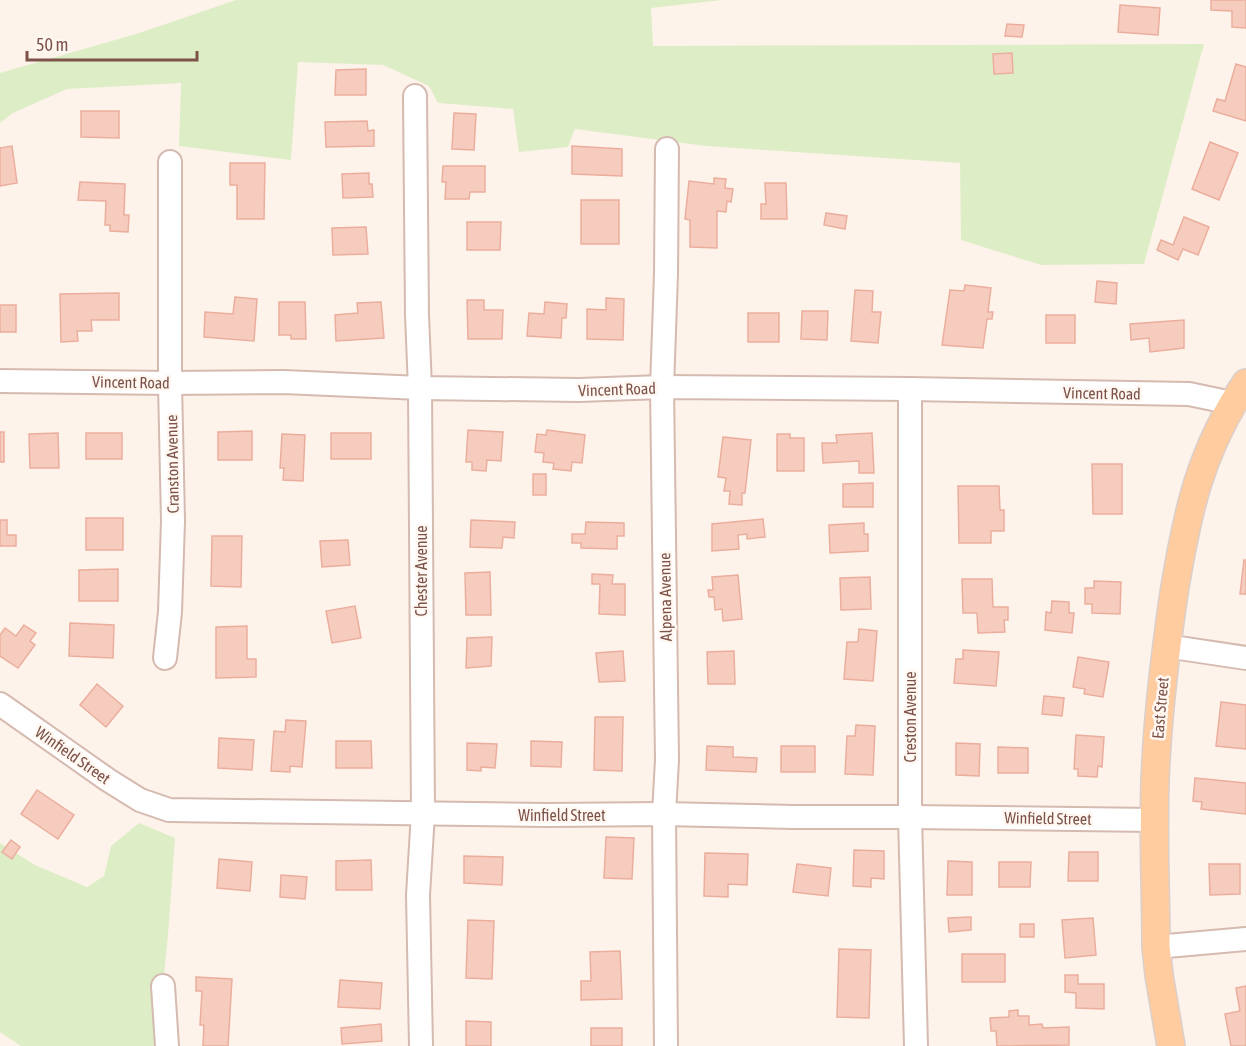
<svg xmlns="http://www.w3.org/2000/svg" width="1246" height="1046" font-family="'Asap Condensed',sans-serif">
  <rect width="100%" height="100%" fill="#fef3ea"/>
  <g fill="#ddeec6">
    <polygon points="236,0 722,0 651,8 653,46 1204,44 1144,264 1041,265 961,240 960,163 706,146 575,129 568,147 519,152 513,109 438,103 429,86 383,65 298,62 291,160 179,146 181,83 67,89 13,113 0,123 0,73 136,34"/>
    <polygon points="139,823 175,838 168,935 157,1046 21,1046 0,1032 0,843 35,865 87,887 104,876 111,846"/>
  </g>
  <g fill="#f6ccbf" stroke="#ebae9d" stroke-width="1.5">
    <polygon points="1211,0 1246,0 1246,28 1232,27 1232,11 1211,10"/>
    <polygon points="1120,5 1160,8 1158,35 1118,32"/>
    <polygon points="1007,24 1024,25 1022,37 1005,36"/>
    <polygon points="1012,53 1013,73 994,74 993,54"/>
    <polygon points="1236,64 1246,67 1246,121 1213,111 1217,99 1225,101"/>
    <polygon points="366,69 366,95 335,95 336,70"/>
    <polygon points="81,111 119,111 119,138 81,137"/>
    <polygon points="454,113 476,114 474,150 452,149"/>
    <polygon points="367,121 368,131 374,130 374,146 326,147 325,122"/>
    <polygon points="1210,142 1238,153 1219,200 1192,189"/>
    <polygon points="12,146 17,183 0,186 0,148"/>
    <polygon points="572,146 622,149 622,176 572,174"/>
    <polygon points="230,163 265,163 264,219 237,219 237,185 230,185"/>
    <polygon points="443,166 485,166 485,192 470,192 469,199 445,199 446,182 442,182"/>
    <polygon points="369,173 369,184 372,184 373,197 343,198 342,174"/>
    <polygon points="714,178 726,179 725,188 733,189 731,202 727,201 726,212 717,211 717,248 690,247 690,220 685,219 689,181 714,184"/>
    <polygon points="80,182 125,184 124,215 129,215 128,232 110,231 110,225 105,225 106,201 78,200"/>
    <polygon points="765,183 786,183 787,219 761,219 761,204 766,204"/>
    <rect x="581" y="200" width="38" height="44"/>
    <polygon points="826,213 847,216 845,229 824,225"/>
    <polygon points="1184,217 1209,227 1198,255 1183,249 1178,260 1157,250 1161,240 1173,245"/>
    <polygon points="467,222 501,222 500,250 467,250"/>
    <polygon points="366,227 368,254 333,255 332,228"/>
    <polygon points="1097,281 1117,283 1116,304 1095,302"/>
    <polygon points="965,285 991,288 988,312 993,312 992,319 987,319 983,348 942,345 950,290 964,291"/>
    <polygon points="855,290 873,291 872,312 881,312 878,343 851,341"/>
    <polygon points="119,293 119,320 91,320 92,331 77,331 78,341 61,342 60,294"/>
    <polygon points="235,297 257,299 254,341 204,337 205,312 233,314"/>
    <polygon points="606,298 624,299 623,340 587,339 587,309 606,310"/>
    <polygon points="467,300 484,300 484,310 503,310 502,339 468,339"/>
    <polygon points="279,302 305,302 306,339 291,339 291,335 279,335"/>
    <polygon points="381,302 384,338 336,341 335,315 358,313 357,303"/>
    <polygon points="545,302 567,304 566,318 562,318 561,338 527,336 529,313 544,314"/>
    <rect x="0" y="305" width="16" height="27"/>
    <polygon points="802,311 828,311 827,340 801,339"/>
    <rect x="748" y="313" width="31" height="29"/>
    <rect x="1046" y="315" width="29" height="28"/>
    <polygon points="1184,320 1184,348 1150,352 1149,338 1131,340 1130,324"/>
    <polygon points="468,430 503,432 501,461 487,460 486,471 472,470 472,462 466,462"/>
    <polygon points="547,430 585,435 582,463 572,462 571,471 553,469 554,463 543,462 544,453 535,452 537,434 546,435"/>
    <polygon points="252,431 252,460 218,460 218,432"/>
    <rect x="0" y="432" width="4" height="30"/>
    <polygon points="58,433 59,468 30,468 29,434"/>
    <rect x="86" y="433" width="36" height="26"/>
    <rect x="331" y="433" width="40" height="26"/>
    <polygon points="872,433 874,473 859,473 859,461 823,463 822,443 837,443 836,435"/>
    <polygon points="282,434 305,435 303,481 283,480 284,468 280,468"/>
    <polygon points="777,434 790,434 790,438 804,438 804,471 777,471"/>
    <polygon points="723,437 751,440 745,493 742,493 742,505 729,504 730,491 724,491 726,478 718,477"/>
    <polygon points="1092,464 1122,464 1122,514 1093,514"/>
    <rect x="533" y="474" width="13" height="21"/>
    <polygon points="873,483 873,507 843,507 843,484"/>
    <polygon points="958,486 999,486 1000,510 1004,510 1004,531 991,531 991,543 959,543"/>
    <rect x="86" y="518" width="37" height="32"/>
    <polygon points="763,519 765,537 747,539 747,534 738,535 739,549 712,551 712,524"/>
    <polygon points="0,520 7,520 7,535 16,535 16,546 0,546"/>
    <polygon points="471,520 515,522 514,538 503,537 502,548 470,547"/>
    <polygon points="586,522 624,523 624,536 617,536 617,549 581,548 581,543 572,543 572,534 585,534"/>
    <polygon points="864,523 864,534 868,534 868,551 830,553 829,525"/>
    <polygon points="212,536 242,536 241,587 211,586"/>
    <polygon points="348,540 350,565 322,567 320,541"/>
    <polygon points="1244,560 1246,560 1246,594 1240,594"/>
    <polygon points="118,569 118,601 79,601 79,570"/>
    <polygon points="490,572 491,615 466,615 465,573"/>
    <polygon points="592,574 613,575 612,584 625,584 625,615 599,614 600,584 592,584"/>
    <polygon points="738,575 742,619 723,621 722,609 715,610 714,597 709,597 708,590 713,590 712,577"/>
    <polygon points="870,577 871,609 841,610 840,578"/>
    <polygon points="962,579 992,579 993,607 1008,607 1008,620 1004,620 1005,632 978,633 977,613 963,613"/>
    <polygon points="1094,581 1121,582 1120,614 1092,613 1092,604 1085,604 1085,588 1094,588"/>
    <polygon points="1052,601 1069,602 1069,613 1074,613 1072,633 1045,630 1046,612 1051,613"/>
    <polygon points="355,606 361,638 332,643 326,611"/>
    <polygon points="70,623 114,625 113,658 69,656"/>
    <polygon points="24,625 36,633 30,641 35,645 18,668 0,656 0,635 5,628 16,636"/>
    <polygon points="247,626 247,659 256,659 256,677 216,678 216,627"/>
    <polygon points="859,629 877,631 873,681 844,679 847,642 858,642"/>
    <polygon points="492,637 491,666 466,668 467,638"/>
    <polygon points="963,650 999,652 996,686 954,683 956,659 963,659"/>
    <polygon points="623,651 625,681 599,682 596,653"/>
    <polygon points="734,651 735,684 708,684 707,652"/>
    <polygon points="1078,657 1109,662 1103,697 1084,694 1085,689 1073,687"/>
    <polygon points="97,684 123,706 106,727 80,705"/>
    <polygon points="1044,696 1064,698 1062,716 1042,714"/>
    <polygon points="1221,702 1246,705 1246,749 1216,746"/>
    <polygon points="595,717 623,717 622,771 594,770"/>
    <polygon points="286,720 306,721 302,767 290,766 290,772 271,771 274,731 285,732"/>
    <polygon points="856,725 875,726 873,775 845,774 847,736 855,736"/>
    <polygon points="1076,735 1104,737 1102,767 1098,766 1097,777 1078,776 1078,769 1074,769"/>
    <polygon points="219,738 254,740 252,770 218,768"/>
    <polygon points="336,741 371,741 372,768 336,768"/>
    <polygon points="531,741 562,742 561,767 531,766"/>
    <polygon points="467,743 497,744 495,768 481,767 481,771 467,770"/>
    <polygon points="956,743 980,744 979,776 956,775"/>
    <polygon points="707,746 733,747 733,757 757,758 756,772 706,770"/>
    <rect x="781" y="746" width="34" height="26"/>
    <polygon points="998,747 1028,748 1028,773 998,773"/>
    <polygon points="1195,778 1246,783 1246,814 1201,809 1202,802 1193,801"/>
    <polygon points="37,790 74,815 58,839 21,814"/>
    <polygon points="606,837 634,838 632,879 604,878"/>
    <polygon points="11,840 20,847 12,859 2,852"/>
    <polygon points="854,850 884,851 884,879 871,878 871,887 853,886"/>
    <polygon points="1069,852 1098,852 1098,881 1068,881"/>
    <polygon points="705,853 748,854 747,885 728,884 728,897 704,896"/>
    <polygon points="464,856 503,857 502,885 464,883"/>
    <polygon points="219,859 252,862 250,891 217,888"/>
    <polygon points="371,860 372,890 336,890 336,861"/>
    <polygon points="948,861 972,862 972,895 947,895"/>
    <polygon points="999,862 1031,862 1030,887 999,887"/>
    <polygon points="797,864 831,868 828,896 793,892"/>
    <polygon points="1209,864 1240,864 1240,894 1210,895"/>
    <polygon points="281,875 307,877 305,899 280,897"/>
    <polygon points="971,917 971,930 949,932 948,918"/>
    <polygon points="1093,918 1096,955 1065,958 1062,920"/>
    <polygon points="468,920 494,921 492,979 466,978"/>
    <rect x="1020" y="924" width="14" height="13"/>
    <polygon points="839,949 871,950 869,1018 837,1017"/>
    <polygon points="620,951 622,999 581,1000 581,981 591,981 590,952"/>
    <rect x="962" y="954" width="43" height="28"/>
    <polygon points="1065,975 1078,975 1078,984 1104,984 1104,1009 1076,1008 1076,993 1065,992"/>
    <polygon points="196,977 232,979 228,1046 203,1046 204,1025 200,1025 202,991 196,991"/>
    <polygon points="340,980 382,983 380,1009 338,1007"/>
    <polygon points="1246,986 1246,1046 1231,1046 1225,1014 1240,1011 1236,988"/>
    <polygon points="1018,1010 1018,1016 1029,1016 1029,1025 1042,1024 1043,1028 1069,1027 1069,1045 997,1046 996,1031 991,1031 990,1018 1009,1017 1009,1011"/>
    <polygon points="466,1021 491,1022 491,1046 466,1046"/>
    <polygon points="381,1024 382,1041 342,1044 341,1028"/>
    <rect x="591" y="1028" width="31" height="18"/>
  </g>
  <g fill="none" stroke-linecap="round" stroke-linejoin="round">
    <g stroke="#d5bab0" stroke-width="26">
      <g id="minor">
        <polyline points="415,96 417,315 420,388 423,813 418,895 421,1046"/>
        <polyline points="0,381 170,383 284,382 420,388 579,390 662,387 910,389 1189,394 1232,403"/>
        <polyline points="910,389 910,817 916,1046"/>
        <polyline points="1166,646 1246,658"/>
        <polyline points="165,658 170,612 173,521 170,383 170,162"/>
        <polyline points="0,704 108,780 140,800 169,810 547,815 664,814 793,817 910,817 1155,820"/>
        <polyline points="1156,947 1246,939"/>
        <polyline points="163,986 167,1046"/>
        <polyline points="666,1046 664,814 667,760 662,387 666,274 667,149"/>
      </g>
    </g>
    <g stroke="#dbcfcc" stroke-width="30">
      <path id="major" d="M1171,1046l-12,-71 -3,-28c0,-62 -4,-125 0,-187 3,-56 10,-112 18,-167 13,-80 26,-142 72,-210"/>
    </g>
    <use href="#minor" stroke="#fff" stroke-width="22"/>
    <use href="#major" stroke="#ffcca0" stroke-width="27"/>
  </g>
  <g text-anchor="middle" stroke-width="5" stroke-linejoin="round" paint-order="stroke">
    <g font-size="16" fill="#7d5349" stroke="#fff8f2">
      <text transform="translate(131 382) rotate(1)" y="6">Vincent Road</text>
      <text transform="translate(617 389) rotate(-2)" y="6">Vincent Road</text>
      <text transform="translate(1102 393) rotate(1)" y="6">Vincent Road</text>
      <text transform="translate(172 464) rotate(-91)" y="6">Cranston Avenue</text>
      <text transform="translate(421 571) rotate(-90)" y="6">Chester Avenue</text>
      <text transform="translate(665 597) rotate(-91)" y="6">Alpena Avenue</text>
      <text transform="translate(1160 708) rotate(-85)" y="6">East Street</text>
      <text transform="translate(910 717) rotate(-90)" y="6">Creston Avenue</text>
      <text transform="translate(73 755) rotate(35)" y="6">Winfield Street</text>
      <text x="562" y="821">Winfield Street</text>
      <text transform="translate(1048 818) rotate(1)" y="6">Winfield Street</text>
    </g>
  </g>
  <path d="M27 51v9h170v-9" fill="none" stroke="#7d5349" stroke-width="3"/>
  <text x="36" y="51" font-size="18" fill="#7d5349" stroke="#fff8f2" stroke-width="4.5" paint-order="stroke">50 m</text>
</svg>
